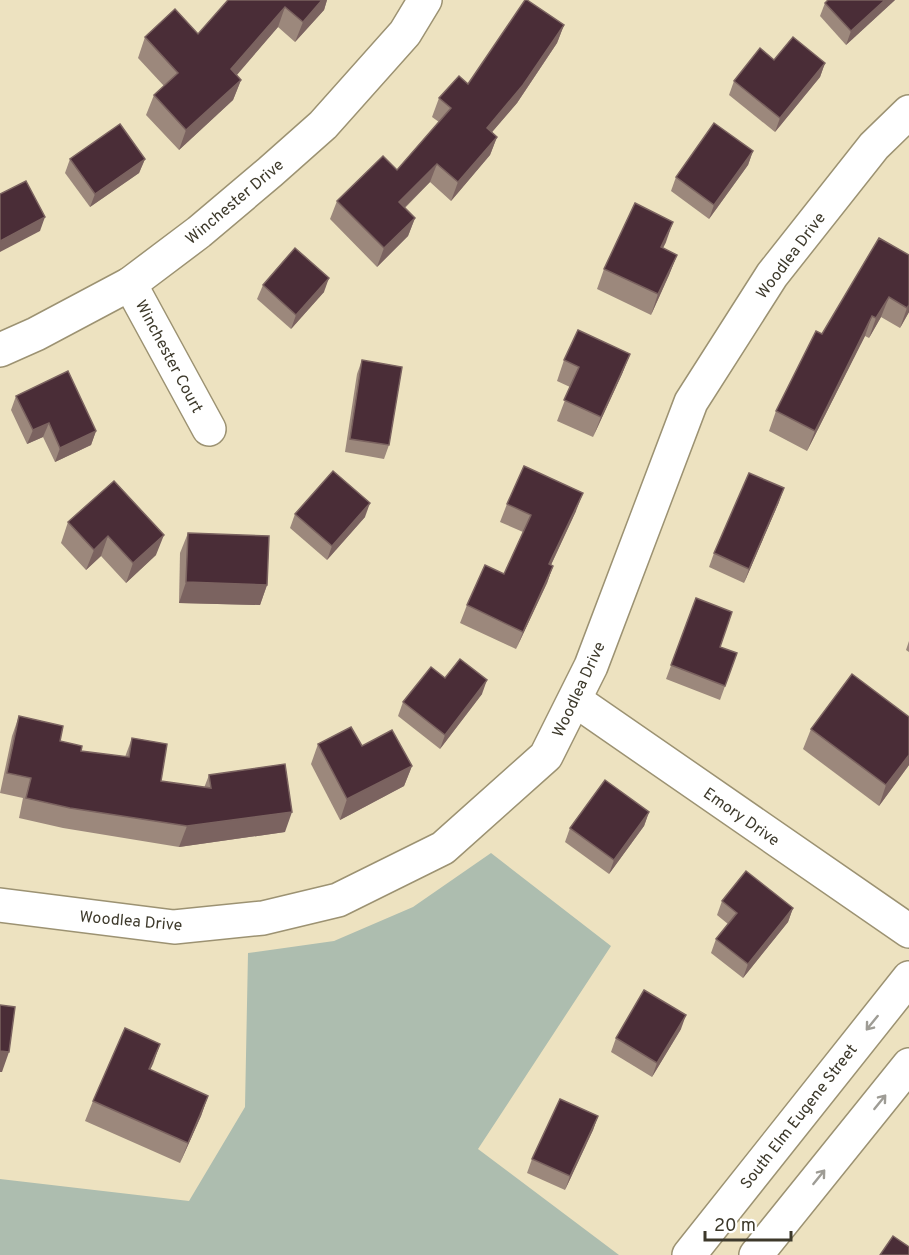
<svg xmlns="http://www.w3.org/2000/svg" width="909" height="1255" font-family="Overpass,sans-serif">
  <rect width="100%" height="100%" fill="#ede2c0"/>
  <polygon fill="#adbdaf" points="491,853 611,946 478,1149 619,1255 0,1255 0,1179 189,1201 245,1107 248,953 334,941 413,907"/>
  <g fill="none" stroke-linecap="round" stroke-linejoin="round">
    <g stroke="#9c9272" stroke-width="36">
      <g id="minor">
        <polyline points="130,284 209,429"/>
        <polyline points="0,350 36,334 130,284 199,232 270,172 323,125 405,33 425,0"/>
        <polyline points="575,700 909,931"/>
        <polyline points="0,905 174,927 263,918 338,900 443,848 546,756 591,666 691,402 772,275 874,146 909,112"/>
      </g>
    </g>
    <g stroke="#9c9272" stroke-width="36">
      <g id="major">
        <polyline points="689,1255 909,978"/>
        <polyline points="756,1255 909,1065"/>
      </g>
    </g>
    <use href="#minor" stroke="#fff" stroke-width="33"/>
    <use href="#major" stroke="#fff" stroke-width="33"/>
  </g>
  <g fill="#9c887c">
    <polygon points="228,0 327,0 324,10 295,42 278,27 236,75 241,80 233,100 179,150 146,115 154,95 164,86 138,58 145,37 198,34"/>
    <polygon points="895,0 846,45 820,16 825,3"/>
    <polygon points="564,25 557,43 517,103 492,132 497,137 490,155 451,201 430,182 405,208 415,218 408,236 377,267 330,219 337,201 397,170 439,122 432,117 439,98 468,84"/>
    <polygon points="774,60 825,63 820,77 775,132 729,95 734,81"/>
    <polygon points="753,151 748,165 709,219 671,191 676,177"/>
    <polygon points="70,159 145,159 139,173 90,207 65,173"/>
    <polygon points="879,238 909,312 900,328 881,317 869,338 865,336 807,451 769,431 776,411"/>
    <polygon points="666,242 663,248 677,255 669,275 651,315 597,289 604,269"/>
    <polygon points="263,285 324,292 291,329 257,299"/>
    <polygon points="630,354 622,374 593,437 557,421 570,387 557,381 564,360"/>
    <polygon points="362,360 389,445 384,459 345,452 357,374"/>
    <polygon points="16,396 96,431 91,445 55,462 43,437 27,444 11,410"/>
    <polygon points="114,481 156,555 126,583 101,556 86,570 61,543 68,522"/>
    <polygon points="779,502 744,583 709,567 714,553"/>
    <polygon points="507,504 576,511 551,565 553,566 547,583 516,649 460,623 467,605 504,574 523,532 500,522"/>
    <polygon points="295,514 365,517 327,560 290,528"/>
    <polygon points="188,533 267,585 260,605 179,603 180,553"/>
    <polygon points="696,598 720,647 737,653 720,700 666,679"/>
    <polygon points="909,641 909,652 906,650"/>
    <polygon points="445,678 482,694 440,749 398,716 403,702"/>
    <polygon points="19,716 60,741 81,751 125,757 132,738 161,781 204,788 209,775 285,832 179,847 63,828 19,818 23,798 0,793 12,736"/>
    <polygon points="811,729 909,765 879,806 803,749"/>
    <polygon points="318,744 362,746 412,766 404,786 340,820 311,764"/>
    <polygon points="649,812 644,826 609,874 565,842 570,828"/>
    <polygon points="722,901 793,908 788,922 743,978 711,953 716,939 728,924 717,915"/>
    <polygon points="681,1029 652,1077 611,1052 616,1038"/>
    <polygon points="160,1044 150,1070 208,1096 201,1116 180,1163 85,1121 93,1101"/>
    <polygon points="598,1116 593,1130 565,1190 527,1173 532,1159"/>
  </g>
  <g fill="#7b6360">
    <polygon points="322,0 327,0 324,10 295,42 303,22"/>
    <polygon points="885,0 895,0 846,45 851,31"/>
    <polygon points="285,7 278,27 224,90 231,69"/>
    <polygon points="564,25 557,43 517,103 480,146 487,128"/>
    <polygon points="825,63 820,77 775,132 780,118"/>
    <polygon points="241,80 233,100 179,150 186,130"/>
    <polygon points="497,137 490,155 451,201 458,182"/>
    <polygon points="753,151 748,165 709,219 714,205"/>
    <polygon points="145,159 139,173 90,207 95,194"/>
    <polygon points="437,164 430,182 392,220 399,202"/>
    <polygon points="45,217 40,231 0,252 0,241"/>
    <polygon points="415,218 408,236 377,267 384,248"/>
    <polygon points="673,222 666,242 653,267 661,247"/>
    <polygon points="677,255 669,275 651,315 658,294"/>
    <polygon points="329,278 324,292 291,329 296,315"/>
    <polygon points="889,297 881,317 869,338 876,318"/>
    <polygon points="909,305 909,312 900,328 907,308"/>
    <polygon points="872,316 865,336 807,451 815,431"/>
    <polygon points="630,354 622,374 593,437 601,417"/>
    <polygon points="49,423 43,437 27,444 33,430"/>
    <polygon points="96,431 91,445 55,462 60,448"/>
    <polygon points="784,488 779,502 744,583 749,569"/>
    <polygon points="583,493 576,511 543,582 549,564"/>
    <polygon points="370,503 365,517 327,560 332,546"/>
    <polygon points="164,535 156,555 126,583 133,563"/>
    <polygon points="108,536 101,556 86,570 94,550"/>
    <polygon points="553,566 547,583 516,649 523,632"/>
    <polygon points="186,582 267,585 260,605 179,603"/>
    <polygon points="487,680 482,694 440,749 445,735"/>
    <polygon points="909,755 909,765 879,806 886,785"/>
    <polygon points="412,766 404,786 340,820 347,799"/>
    <polygon points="292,812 285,832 179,847 187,826"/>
    <polygon points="649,812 644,826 609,874 614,860"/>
    <polygon points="793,908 788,922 743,978 748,964"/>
    <polygon points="686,1015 681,1029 652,1077 657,1063"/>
    <polygon points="160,1044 153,1064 141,1089 149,1069"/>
    <polygon points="0,1051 9,1052 2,1072 0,1072"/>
    <polygon points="208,1096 201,1116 180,1163 188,1143"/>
    <polygon points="598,1116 593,1130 565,1190 570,1176"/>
  </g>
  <g fill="#4a2d37" stroke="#7b6360" stroke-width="1.5">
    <polygon points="228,0 322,0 303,22 285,7 231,69 241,80 186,130 154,95 178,73 145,37 175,9 198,34"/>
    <polygon points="525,0 527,0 564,25 523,85 487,128 497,137 458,182 437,164 399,202 415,218 384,248 337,201 383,156 397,170 451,108 439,98 459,76 468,84"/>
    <polygon points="828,0 885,0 851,31 825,3"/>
    <polygon points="793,37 825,63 780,118 734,81 760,48 774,60"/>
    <polygon points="714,123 753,151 714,205 676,177"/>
    <polygon points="120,124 145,159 95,194 70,159"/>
    <polygon points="26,181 45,217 0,241 0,194"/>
    <polygon points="635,203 673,222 661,247 677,255 658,294 604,269"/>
    <polygon points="879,238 909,255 909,305 907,308 889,297 876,318 872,316 815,431 776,411 816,331 822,334"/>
    <polygon points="295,248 329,278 296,315 263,285"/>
    <polygon points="578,330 630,354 601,417 564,400 579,367 564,360"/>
    <polygon points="362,360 402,367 389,445 350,439"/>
    <polygon points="68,371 96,431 60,448 49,423 33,430 16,396"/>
    <polygon points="524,466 583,493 549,564 553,566 523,632 467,605 485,565 504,574 531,515 507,504"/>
    <polygon points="333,471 370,503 332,546 295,514"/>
    <polygon points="749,473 784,488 749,569 714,553"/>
    <polygon points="114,481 164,535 133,563 108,536 94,550 68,522"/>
    <polygon points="188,533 269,536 267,585 186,582"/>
    <polygon points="696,598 732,612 720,647 737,653 725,686 671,665"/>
    <polygon points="460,659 487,680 445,735 403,702 431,667 445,678"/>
    <polygon points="852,674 909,717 909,755 886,785 811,729"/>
    <polygon points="19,716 63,726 60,741 82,746 81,751 129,757 132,738 167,744 161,781 211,788 209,775 285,764 292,812 187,826 70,808 26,798 31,778 7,773"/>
    <polygon points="351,727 362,746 392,730 412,766 347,799 318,744"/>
    <polygon points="605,780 649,812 614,860 570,828"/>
    <polygon points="746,871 793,908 748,964 716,939 737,913 722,901"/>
    <polygon points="644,990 686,1015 657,1063 616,1038"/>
    <polygon points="0,1005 15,1007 9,1052 0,1051"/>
    <polygon points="125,1028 160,1044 149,1069 208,1096 188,1143 93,1101"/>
    <polygon points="560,1099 598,1116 570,1176 532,1159"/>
    <polygon points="893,1236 909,1247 909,1255 880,1255"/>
  </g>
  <defs><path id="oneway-shaft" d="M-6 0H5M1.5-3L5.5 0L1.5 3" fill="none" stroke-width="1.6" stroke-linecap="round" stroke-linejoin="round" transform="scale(1.5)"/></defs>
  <g stroke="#9e9c95">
    <use href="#oneway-shaft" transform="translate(872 1023) rotate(129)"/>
    <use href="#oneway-shaft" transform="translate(880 1102) rotate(-51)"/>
    <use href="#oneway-shaft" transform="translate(819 1177) rotate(-51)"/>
  </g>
  <g text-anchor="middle" stroke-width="6" stroke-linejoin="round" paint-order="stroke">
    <g font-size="16" fill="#3d392b" stroke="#fff">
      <text transform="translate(234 201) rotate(-40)" y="6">Winchester Drive</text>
      <text transform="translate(790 255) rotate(-53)" y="6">Woodlea Drive</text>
      <text transform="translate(170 356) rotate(62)" y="6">Winchester Court</text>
      <text transform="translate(578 689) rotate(-65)" y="6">Woodlea Drive</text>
      <text transform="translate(742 816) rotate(35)" y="6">Emory Drive</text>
      <text transform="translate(131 920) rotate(5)" y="6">Woodlea Drive</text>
      <text transform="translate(798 1116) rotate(-52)" y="6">South Elm Eugene Street</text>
    </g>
  </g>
  <path d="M705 1231v9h86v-9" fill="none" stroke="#3d392b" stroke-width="3"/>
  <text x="714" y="1231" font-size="18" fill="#3d392b" stroke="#ffffff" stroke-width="4.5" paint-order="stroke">20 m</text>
</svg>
